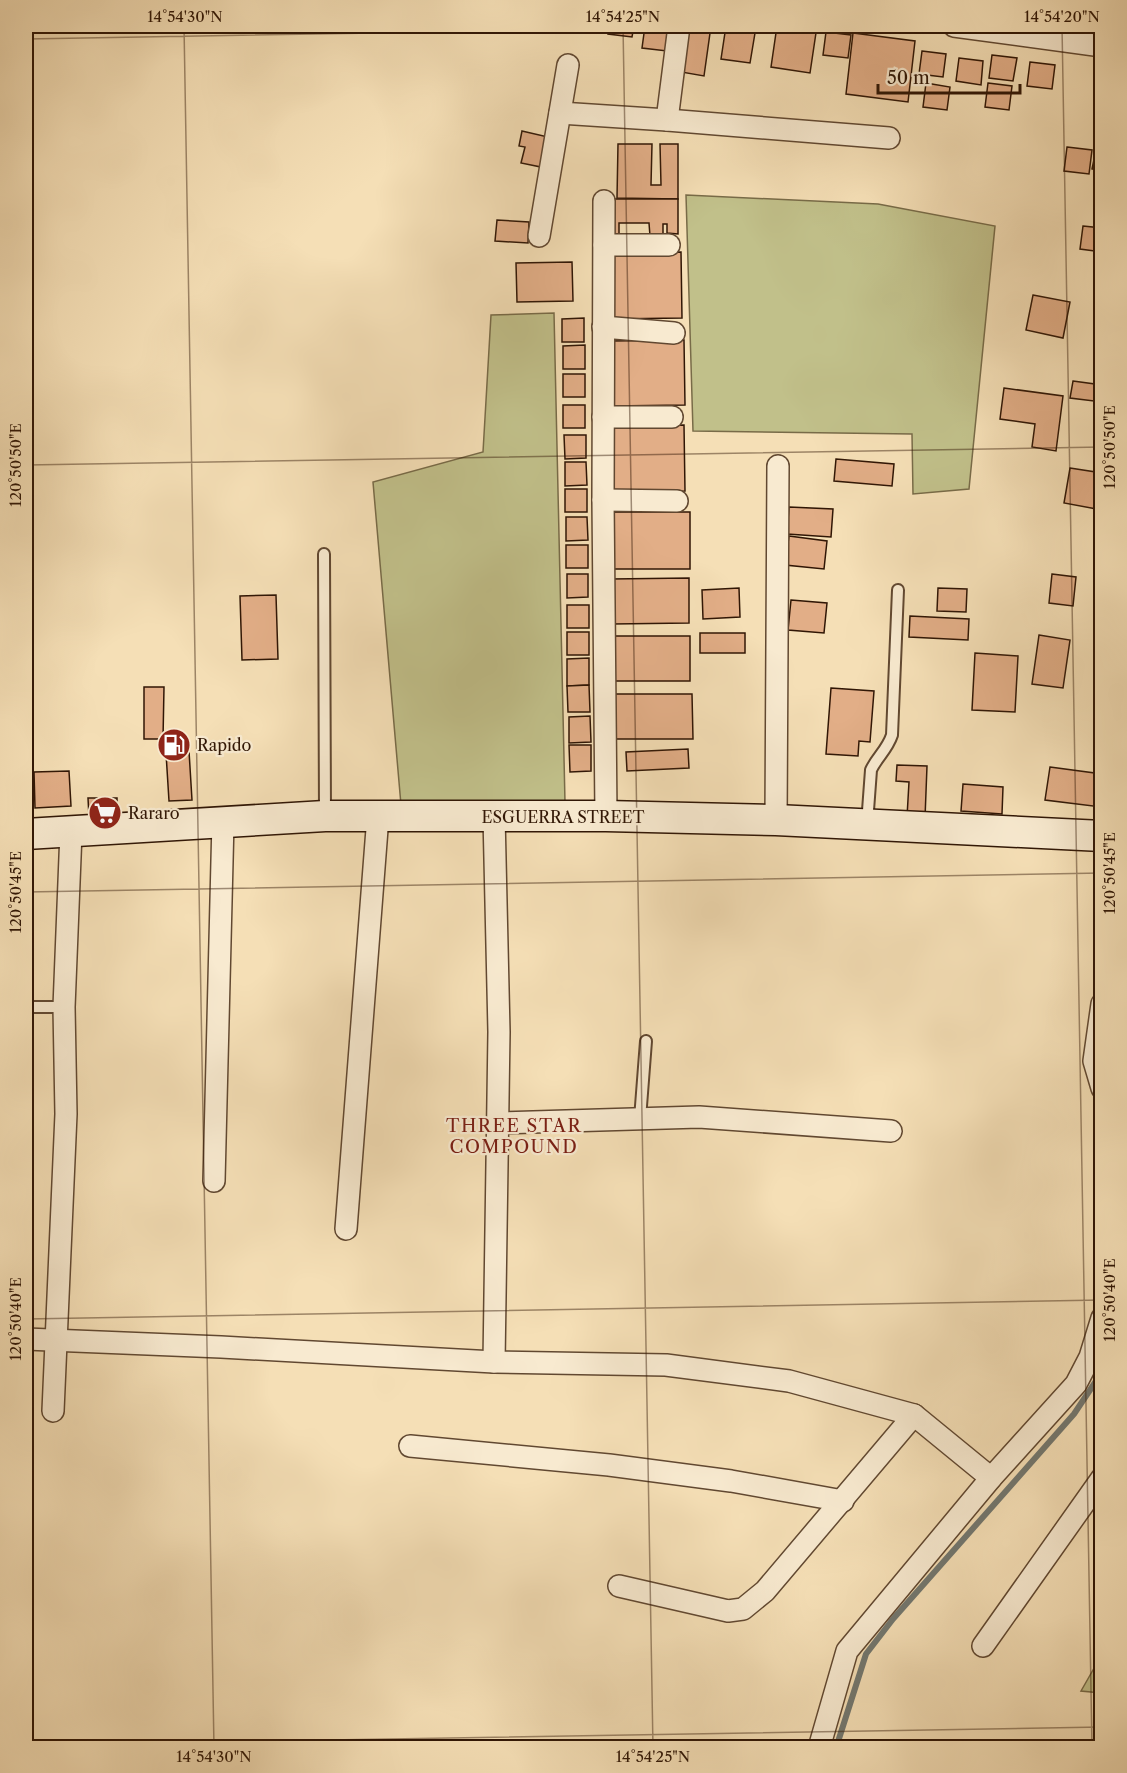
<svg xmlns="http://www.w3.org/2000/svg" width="1127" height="1773" font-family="'Libre Caslon Text',serif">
  <rect width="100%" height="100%" fill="#f5dfb6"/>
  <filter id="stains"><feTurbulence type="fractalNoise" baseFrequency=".00333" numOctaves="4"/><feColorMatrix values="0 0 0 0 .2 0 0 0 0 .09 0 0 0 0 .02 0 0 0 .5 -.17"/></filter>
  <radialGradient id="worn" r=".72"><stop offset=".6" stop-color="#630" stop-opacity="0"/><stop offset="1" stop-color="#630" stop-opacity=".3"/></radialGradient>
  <g fill="#c1c08a" stroke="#786b48" stroke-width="1.5">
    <polygon points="686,195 878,204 995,226 969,489 913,494 912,434 693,431"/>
    <polygon points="554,313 565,802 401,805 373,482 483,452 491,315"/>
    <polygon points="1101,1656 1101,1693 1081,1691"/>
  </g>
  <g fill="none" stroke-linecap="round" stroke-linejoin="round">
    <polyline stroke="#737870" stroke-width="6" points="836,1748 866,1654 893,1619 1074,1414 1096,1381 1102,1360"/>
  </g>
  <g fill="#e2ae87" stroke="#301605" stroke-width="1.5">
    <polygon points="609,26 634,26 632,37 608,34"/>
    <polygon points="645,26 669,28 667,51 642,48"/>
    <polygon points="688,26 711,26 704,76 681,72"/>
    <polygon points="726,26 756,27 750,63 721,59"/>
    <polygon points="777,26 817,26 810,73 771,67"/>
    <polygon points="826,32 851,35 848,58 823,55"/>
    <polygon points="853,33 915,41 908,102 846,94"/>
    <polygon points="922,51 946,54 943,77 919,74"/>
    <polygon points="992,55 1017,58 1013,81 989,78"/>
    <polygon points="959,58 983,61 981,85 956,81"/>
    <polygon points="1030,62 1055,65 1052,89 1027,86"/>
    <polygon points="926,83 950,87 947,110 923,107"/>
    <polygon points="988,83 1012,86 1009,110 985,107"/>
    <polygon points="522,131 548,137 541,167 521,163 525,147 519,146"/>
    <polygon points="1100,132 1102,133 1102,171 1092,169"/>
    <polygon points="618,144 652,144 651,185 661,185 660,144 678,144 678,199 617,198"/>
    <polygon points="1067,147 1092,150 1089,174 1064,171"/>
    <polygon points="607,199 678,199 678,234 667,233 667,224 663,224 663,236 650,236 649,223 619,223 619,236 607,235"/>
    <polygon points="497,220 529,222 528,243 495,241"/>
    <polygon points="1083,226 1102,228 1102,252 1080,249"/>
    <polygon points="681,252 682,318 609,319 608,254"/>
    <polygon points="572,262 573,301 517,302 516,263"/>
    <polygon points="1033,295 1070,302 1063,338 1026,330"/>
    <polygon points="584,318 584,342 562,342 562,319"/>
    <polygon points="684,340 685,405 612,406 610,341"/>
    <polygon points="585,345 585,369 563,369 563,346"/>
    <rect x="563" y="374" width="22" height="23"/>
    <polygon points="1073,381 1102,385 1102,402 1070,398"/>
    <polygon points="1004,388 1063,396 1056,451 1032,447 1035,424 1000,419"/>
    <rect x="563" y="405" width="22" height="23"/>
    <polygon points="684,425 685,491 612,492 611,427"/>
    <polygon points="564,435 586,435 586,458 565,459"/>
    <polygon points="836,459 894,464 892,486 834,481"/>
    <polygon points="565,462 586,462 587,485 565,486"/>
    <polygon points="1070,468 1102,473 1102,510 1064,503"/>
    <rect x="565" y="489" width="22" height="23"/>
    <polygon points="789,507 833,509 831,537 787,534"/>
    <rect x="612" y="512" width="78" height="57"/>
    <polygon points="566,517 587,517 588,540 566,541"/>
    <polygon points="789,536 827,541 824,569 785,565"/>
    <rect x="566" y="545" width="22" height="23"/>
    <polygon points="567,574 588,574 588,597 567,598"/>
    <polygon points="1052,574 1076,577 1073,606 1049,603"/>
    <polygon points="689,578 689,623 612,624 611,579"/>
    <polygon points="739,588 740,617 703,619 702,590"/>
    <polygon points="938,588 967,589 966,612 937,611"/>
    <polygon points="276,595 278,659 242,660 240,596"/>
    <polygon points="791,600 827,603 824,633 788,630"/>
    <rect x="567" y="605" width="22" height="23"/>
    <polygon points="910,616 969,619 968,640 909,637"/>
    <rect x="567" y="632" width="22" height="23"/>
    <rect x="700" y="633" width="45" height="20"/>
    <polygon points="1039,635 1070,640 1063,688 1032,684"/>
    <polygon points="612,636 690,636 690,681 613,681"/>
    <polygon points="975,653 1018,656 1015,712 972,710"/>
    <polygon points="589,658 589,685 567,686 567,659"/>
    <polygon points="589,685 590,712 568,712 567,686"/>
    <polygon points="144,687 164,687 163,739 144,739"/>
    <polygon points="831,688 874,691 870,742 859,741 858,756 826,754"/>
    <polygon points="615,694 692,694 693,739 615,739"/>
    <polygon points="590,716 591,742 569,743 569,717"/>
    <polygon points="569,745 591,745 591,771 570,772"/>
    <polygon points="688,749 689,768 627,771 626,752"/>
    <polygon points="189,751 192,800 169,801 166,753"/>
    <polygon points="897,765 927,766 925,818 907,817 909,782 896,781"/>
    <polygon points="1050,767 1102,774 1101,807 1045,800"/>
    <polygon points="69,771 71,806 35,808 34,772"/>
    <polygon points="963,784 1003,787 1002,814 961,811"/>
    <polygon points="88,798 117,798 117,817 89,817"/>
  </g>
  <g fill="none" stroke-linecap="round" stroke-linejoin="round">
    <g stroke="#614831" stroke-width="14">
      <g id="lane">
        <polyline points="324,554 325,815"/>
        <path d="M867,824l4,-54c6,-13 16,-20 21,-35l6,-145"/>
        <polyline points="26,1007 64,1007"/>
        <polyline points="640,1119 646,1041"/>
      </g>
    </g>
    <g stroke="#614831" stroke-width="24">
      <g id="street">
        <polyline points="954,26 1102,46"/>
        <polyline points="560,113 667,120 889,138"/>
        <polyline points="667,120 679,26"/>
        <polyline points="604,201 603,500 606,816"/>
        <polyline points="539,236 568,65"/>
        <polyline points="604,245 669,245"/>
        <polyline points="603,327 674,333"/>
        <polyline points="603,417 672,417"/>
        <polyline points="603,500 677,501"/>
        <polyline points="776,820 778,466"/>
        <polyline points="1102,1004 1094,1061 1102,1088"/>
        <polyline points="498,1123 699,1117 891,1131"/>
        <polyline points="214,1181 223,821"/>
        <polyline points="346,1229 378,816"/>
        <polyline points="26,1339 221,1347 494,1362 666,1365 789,1381 914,1415 991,1478"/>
        <polyline points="494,1362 499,1032 494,816"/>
        <polyline points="53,1411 66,1114 64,1007 71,832"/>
        <polyline points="410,1446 609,1465 731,1481 843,1501"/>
        <polyline points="619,1586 728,1611 743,1609 765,1591 914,1415"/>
        <polyline points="983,1646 1102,1478"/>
        <polyline points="819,1748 847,1651 991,1478 1076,1384 1090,1357 1102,1318"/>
      </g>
    </g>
    <g stroke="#301605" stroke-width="33">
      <polyline id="secondary" points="26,834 325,816 606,816 776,820 1102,836"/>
    </g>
    <use href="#lane" stroke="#f8ead0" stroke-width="10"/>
    <use href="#street" stroke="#f8ead0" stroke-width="21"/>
    <use href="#secondary" stroke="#f8ead0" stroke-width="30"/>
  </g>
  <path fill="none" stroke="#301605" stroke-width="1.5" stroke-opacity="0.45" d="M184,26l30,1722M623,26l30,1722M1062,26l30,1722M26,39l762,-13M26,465l1076,-18M26,892l1076,-19M26,1319l1076,-19M26,1745l1076,-18"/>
  <defs>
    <g id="fuel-disc" transform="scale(1.725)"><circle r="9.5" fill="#8f2418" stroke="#f8ead0"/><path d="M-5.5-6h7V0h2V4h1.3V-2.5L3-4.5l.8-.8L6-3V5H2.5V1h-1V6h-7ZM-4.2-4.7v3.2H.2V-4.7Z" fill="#fff"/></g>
    <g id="supermarket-disc" transform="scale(1.725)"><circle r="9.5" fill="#8f2418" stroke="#f8ead0"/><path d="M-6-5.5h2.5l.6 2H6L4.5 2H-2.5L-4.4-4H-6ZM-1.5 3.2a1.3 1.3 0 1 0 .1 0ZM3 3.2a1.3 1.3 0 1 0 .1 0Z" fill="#fff"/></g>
  </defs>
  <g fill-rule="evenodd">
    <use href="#fuel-disc" x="174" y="745"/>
    <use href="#supermarket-disc" x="105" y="813"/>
  </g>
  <g text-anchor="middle" stroke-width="4.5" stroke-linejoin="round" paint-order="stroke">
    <g font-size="16" fill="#301605" stroke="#f8ead0" text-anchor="start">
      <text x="197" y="751">Rapido</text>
      <text x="128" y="819">Rararo</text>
    </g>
    <g font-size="16" fill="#301605" stroke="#f8ead0">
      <text x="563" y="823">ESGUERRA STREET</text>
    </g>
    <g font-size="18" letter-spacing="1.5" fill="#7a1f14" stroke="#f8ead0">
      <text x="514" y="1132">THREE STAR<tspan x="514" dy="21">COMPOUND</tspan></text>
    </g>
  </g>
  <rect width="1127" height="1773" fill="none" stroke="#f5dfb6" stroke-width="66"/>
  <path d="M878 84v9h142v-9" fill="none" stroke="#301605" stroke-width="3"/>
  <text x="887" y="84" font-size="18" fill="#301605" stroke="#f8ead0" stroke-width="4.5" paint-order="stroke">50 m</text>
  <rect x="33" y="33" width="1061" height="1707" fill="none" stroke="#301605" stroke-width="2"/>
  <g font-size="15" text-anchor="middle" fill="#301605">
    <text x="185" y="22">14°54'30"N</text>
    <text x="623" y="22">14°54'25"N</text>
    <text x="1062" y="22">14°54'20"N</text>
    <text transform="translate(1110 447) rotate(-90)" y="5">120°50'50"E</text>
    <text transform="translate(16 465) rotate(-90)" y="5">120°50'50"E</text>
    <text transform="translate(1110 873) rotate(-90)" y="5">120°50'45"E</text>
    <text transform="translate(16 892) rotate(-90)" y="5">120°50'45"E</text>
    <text transform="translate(1110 1300) rotate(-90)" y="5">120°50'40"E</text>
    <text transform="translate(16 1319) rotate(-90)" y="5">120°50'40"E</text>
    <text x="214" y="1762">14°54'30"N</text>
    <text x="653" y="1762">14°54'25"N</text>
  </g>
  <rect width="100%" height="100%" filter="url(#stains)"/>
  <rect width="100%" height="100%" fill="url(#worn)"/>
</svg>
